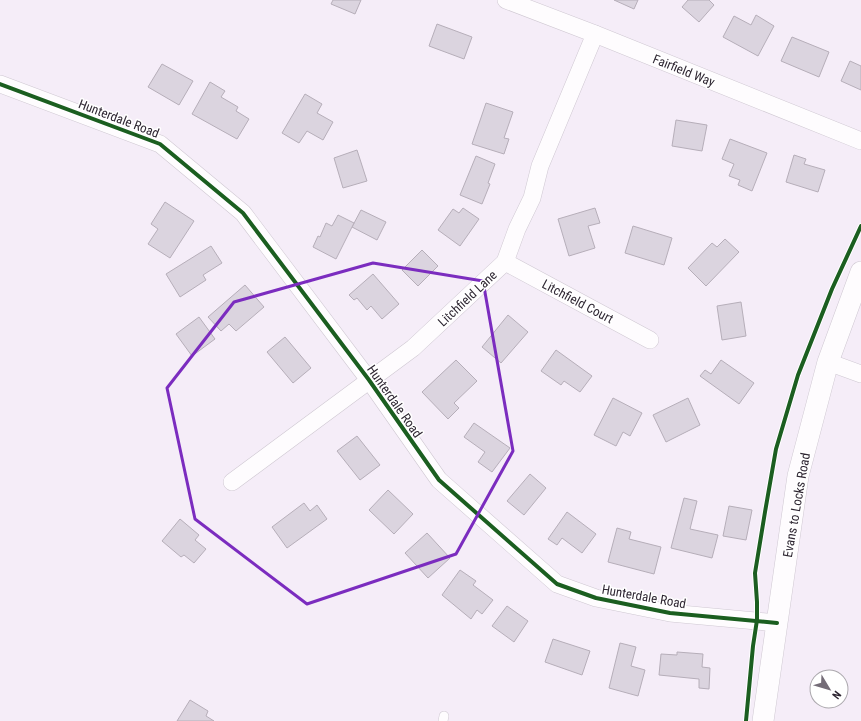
<svg xmlns="http://www.w3.org/2000/svg" width="861" height="721" font-family="'Roboto Condensed',sans-serif">
  <rect width="100%" height="100%" fill="#f5edf8"/>
  <g fill="#dbd4df" stroke="#b6aeb9">
    <polygon points="333,0 361,0 355,14 331,4"/>
    <polygon points="614,0 638,0 634,9"/>
    <polygon points="688,0 709,0 714,5 699,22 682,7"/>
    <polygon points="756,15 774,26 758,56 723,37 734,16 751,25"/>
    <polygon points="437,24 472,37 464,59 429,46"/>
    <polygon points="792,37 829,52 819,77 781,61"/>
    <polygon points="850,61 861,66 861,90 841,81"/>
    <polygon points="162,64 193,81 179,105 148,87"/>
    <polygon points="210,82 225,91 221,97 238,107 236,111 249,119 237,139 192,114"/>
    <polygon points="305,94 322,104 317,113 333,122 323,140 307,131 299,143 282,133"/>
    <polygon points="486,103 513,112 504,138 509,139 504,154 472,144"/>
    <polygon points="676,120 707,125 702,151 672,146"/>
    <polygon points="730,139 767,153 752,191 738,185 740,180 729,176 734,164 722,159"/>
    <polygon points="357,150 367,181 343,188 334,158"/>
    <polygon points="794,155 806,159 804,164 825,170 818,192 786,182"/>
    <polygon points="476,156 495,164 488,183 490,184 482,204 460,195"/>
    <polygon points="165,202 194,221 170,258 148,244 158,229 151,224"/>
    <polygon points="463,208 479,219 460,246 438,230 453,209 459,213"/>
    <polygon points="595,208 600,223 588,226 595,248 569,256 558,219"/>
    <polygon points="361,210 386,222 377,240 352,227"/>
    <polygon points="338,215 354,223 336,259 313,247 318,236 320,237 326,223 332,226"/>
    <polygon points="633,226 672,238 664,265 625,253"/>
    <polygon points="725,239 739,252 706,286 688,268 712,243 717,247"/>
    <polygon points="211,246 222,263 203,275 206,280 180,297 166,274"/>
    <polygon points="422,250 438,266 418,286 402,270"/>
    <polygon points="373,274 399,304 382,319 371,306 367,310 357,298 354,300 349,295"/>
    <polygon points="245,285 264,307 236,331 229,324 221,331 208,317"/>
    <polygon points="741,302 746,336 722,340 717,306"/>
    <polygon points="508,315 528,332 501,363 482,347"/>
    <polygon points="199,317 215,339 192,356 176,334"/>
    <polygon points="285,337 311,368 293,383 267,352"/>
    <polygon points="556,350 592,376 580,392 564,381 561,385 541,371"/>
    <polygon points="456,360 477,381 454,403 459,408 448,419 422,392"/>
    <polygon points="721,360 754,383 739,404 700,376 705,370 711,374"/>
    <polygon points="613,398 642,413 630,436 623,432 616,446 594,435"/>
    <polygon points="688,398 700,425 666,442 653,415"/>
    <polygon points="474,423 510,448 492,472 478,462 485,452 464,437"/>
    <polygon points="357,436 380,465 360,480 337,451"/>
    <polygon points="530,474 546,488 524,515 507,501"/>
    <polygon points="388,490 413,514 394,534 369,510"/>
    <polygon points="684,498 697,501 690,529 718,535 712,558 671,548"/>
    <polygon points="304,503 310,511 317,505 327,519 287,548 272,527"/>
    <polygon points="729,506 752,510 746,540 723,536"/>
    <polygon points="567,512 596,534 582,553 562,538 557,545 548,539"/>
    <polygon points="180,519 199,535 195,540 206,549 194,563 184,555 181,557 162,541"/>
    <polygon points="617,528 631,532 629,539 661,547 654,574 608,562"/>
    <polygon points="427,533 450,558 428,578 405,553"/>
    <polygon points="460,570 476,581 473,585 493,600 482,614 477,610 471,619 442,595"/>
    <polygon points="507,606 528,621 514,642 492,626"/>
    <polygon points="553,639 590,651 582,675 545,662"/>
    <polygon points="620,643 636,647 631,666 645,670 638,696 609,688"/>
    <polygon points="677,652 703,654 702,667 710,668 709,689 699,688 699,679 659,675 661,654 677,655"/>
    <polygon points="190,700 208,711 206,716 214,721 177,721"/>
  </g>
  <g fill="none" stroke-linecap="round" stroke-linejoin="round">
    <g stroke="#cfc8d2" stroke-width="10">
      <polyline id="service" points="443,721 444,716"/>
    </g>
    <g stroke="#cfc8d2" stroke-width="18">
      <g id="minor">
        <polyline points="506,0 595,34 861,141"/>
        <polyline points="0,84 160,144 243,213 369,380 439,480 557,584 596,598 670,613 777,623"/>
        <polyline points="505,262 650,340"/>
        <polyline points="828,362 861,374"/>
        <polyline points="232,482 413,348 505,262 517,229 532,198 540,166 595,34"/>
      </g>
    </g>
    <g stroke="#cfc8d2" stroke-width="22">
      <polyline id="tertiary" points="763,721 798,476 828,362 861,272"/>
    </g>
    <use href="#service" stroke="#fefcfe" stroke-width="9"/>
    <use href="#minor" stroke="#fefcfe" stroke-width="17"/>
    <use href="#tertiary" stroke="#fefcfe" stroke-width="21"/>
    <g stroke="#fff" stroke-width="6">
      <g id="cycleway">
        <polyline points="0,84 160,144 243,213 369,380 439,480 557,584 596,598 670,613 777,623"/>
        <polyline points="746,721 753,646 757,620 757,602 755,573 765,512 776,449 798,375 832,289 861,226"/>
      </g>
    </g>
    <use href="#cycleway" stroke="#1b5e20" stroke-width="4"/>
  </g>
  <path fill="none" stroke="#7b2cbf" stroke-width="3" stroke-linejoin="round" d="M373,263l110,18 30,170 -57,103 -149,50 -112,-85 -28,-131 67,-86z"/>
  <g text-anchor="middle" stroke-width="3" stroke-linejoin="round" paint-order="stroke">
    <g font-size="13" fill="#2e2632" stroke="#fff">
      <text transform="translate(684 70) rotate(22)" y="5">Fairfield Way</text>
      <text transform="translate(119 118) rotate(21)" y="5">Hunterdale Road</text>
      <text transform="translate(467 298) rotate(-43)" y="5">Litchfield Lane</text>
      <text transform="translate(578 301) rotate(28)" y="5">Litchfield Court</text>
      <text transform="translate(395 401) rotate(55)" y="5">Hunterdale Road</text>
      <text transform="translate(796 505) rotate(-80)" y="5">Evans to Locks Road</text>
      <text transform="translate(644 596) rotate(10)" y="5">Hunterdale Road</text>
    </g>
  </g>
  <g transform="translate(829 689) rotate(128)"><circle r="19" fill="#ffffff" stroke="#aba8ad"/>
  <path d="M0-3L7 15L0 10L-7 15Z" fill="#746c77"/>
  <text y="-6" font-size="11" font-weight="bold" text-anchor="middle" fill="#2e2632">N</text>
  </g>
</svg>
